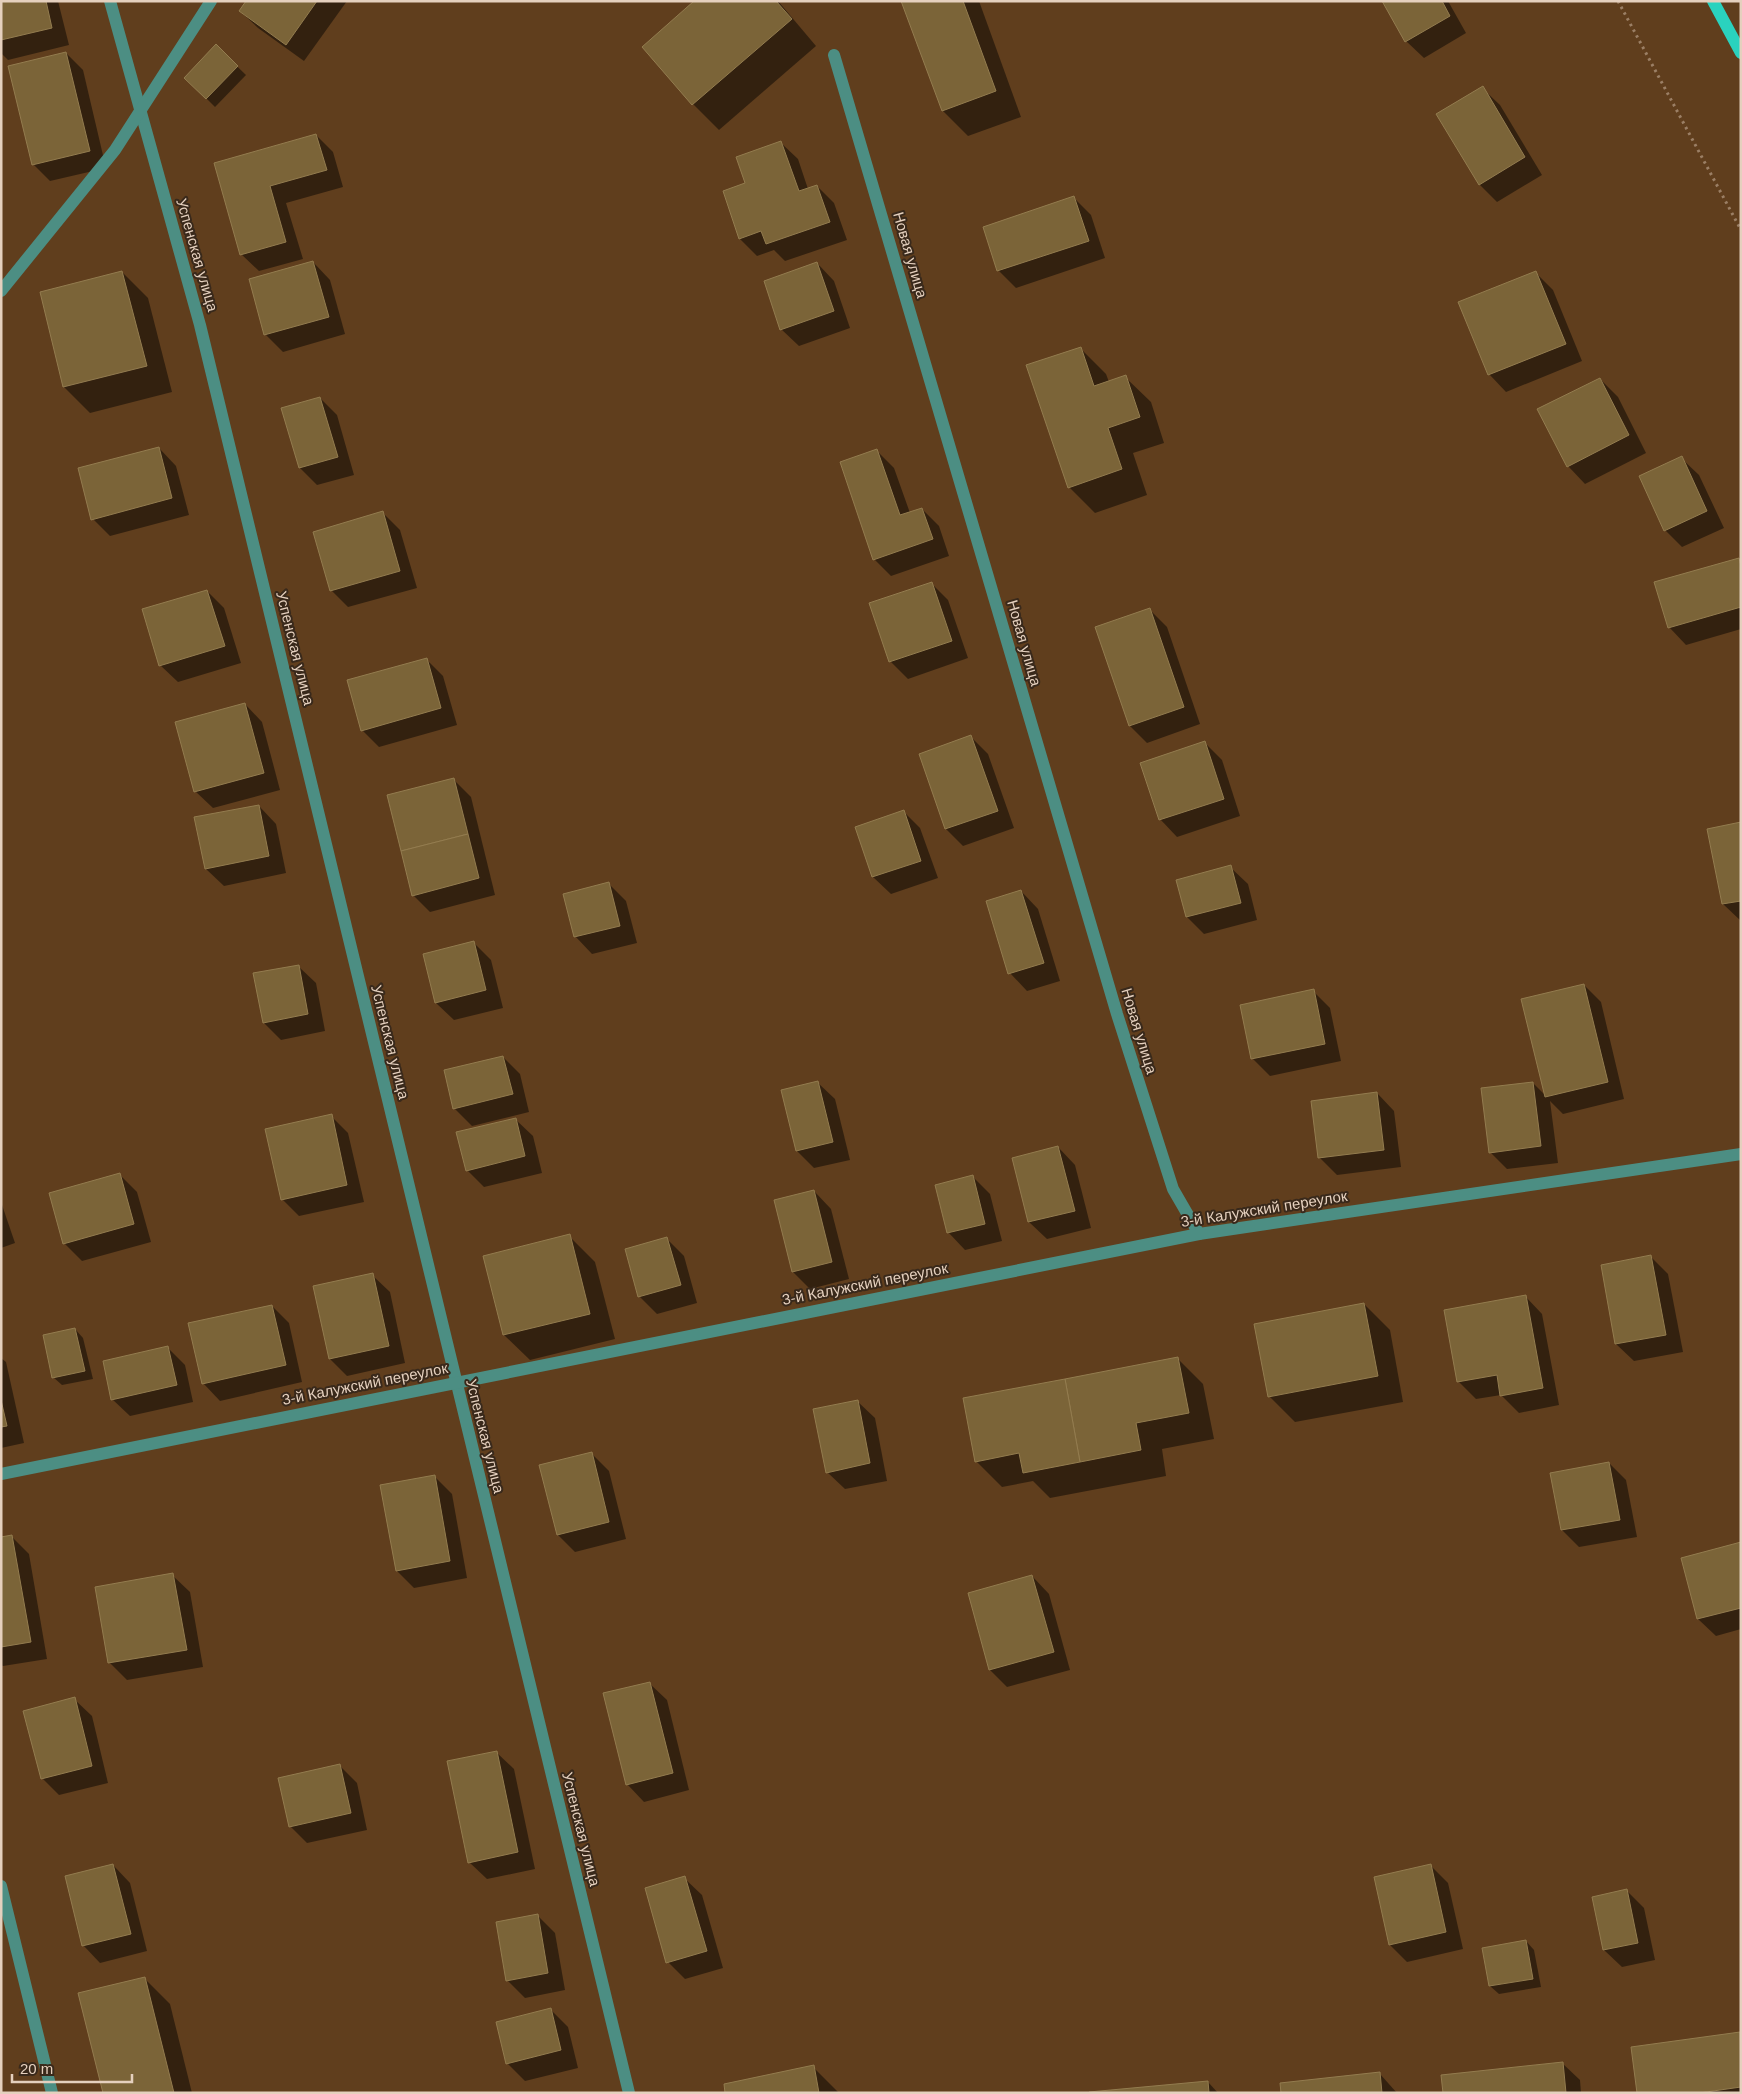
<svg xmlns="http://www.w3.org/2000/svg" width="1742" height="2094" font-family="Arial,sans-serif">
  <rect width="100%" height="100%" fill="#603e1d"/>
  <g fill="#0007">
    <polygon points="1,1 58,1 69,45 8,60 1,53"/>
    <polygon points="247,1 347,1 304,61 258,28 240,11"/>
    <polygon points="696,1 778,1 816,46 719,130 693,104 643,47"/>
    <polygon points="903,1 979,1 1021,117 968,136 943,111"/>
    <polygon points="1383,1 1448,1 1466,33 1424,58 1406,41"/>
    <polygon points="216,46 246,75 215,107 186,78"/>
    <polygon points="66,53 83,70 106,168 50,181 33,164"/>
    <polygon points="1482,88 1500,105 1542,175 1497,202 1480,185 1438,115"/>
    <polygon points="316,135 333,152 343,187 286,203 303,259 259,271 241,254 216,163"/>
    <polygon points="780,142 798,159 808,189 817,186 834,203 847,240 785,261 774,250 757,256 740,239 746,184"/>
    <polygon points="1074,198 1091,215 1105,258 1016,288 998,270"/>
    <polygon points="313,262 330,280 345,334 283,352 266,335"/>
    <polygon points="817,263 834,281 850,328 799,346 781,329"/>
    <polygon points="122,272 148,298 172,392 90,413 64,387 41,293"/>
    <polygon points="1536,273 1553,290 1582,361 1506,392 1489,374"/>
    <polygon points="1081,349 1106,374 1109,382 1125,377 1151,402 1164,443 1133,453 1147,495 1095,513 1069,487"/>
    <polygon points="1600,379 1618,397 1646,453 1585,484 1568,466"/>
    <polygon points="320,398 337,415 354,475 317,485 300,468"/>
    <polygon points="159,448 176,466 189,515 110,536 93,519"/>
    <polygon points="877,451 894,468 910,513 922,509 939,526 949,556 891,576 874,559"/>
    <polygon points="1681,458 1699,475 1724,528 1682,547 1665,530"/>
    <polygon points="383,513 400,530 417,588 348,607 331,590"/>
    <polygon points="1738,559 1741,562 1741,629 1686,645 1669,627"/>
    <polygon points="931,583 948,600 968,658 908,679 890,661"/>
    <polygon points="207,591 224,608 241,663 178,682 160,665"/>
    <polygon points="1149,609 1167,627 1200,724 1147,743 1130,726"/>
    <polygon points="426,659 443,676 457,725 379,747 362,730"/>
    <polygon points="245,704 262,722 280,790 213,808 195,791"/>
    <polygon points="971,737 988,754 1014,828 963,846 946,829"/>
    <polygon points="1205,743 1222,760 1240,816 1177,837 1160,819"/>
    <polygon points="454,780 471,797 495,895 430,912 413,895"/>
    <polygon points="259,806 276,824 286,873 224,886 206,869"/>
    <polygon points="903,811 920,828 938,878 891,894 873,877"/>
    <polygon points="1741,824 1741,921 1723,904 1708,830"/>
    <polygon points="1230,867 1248,884 1257,920 1204,934 1187,917"/>
    <polygon points="609,884 626,901 637,943 592,954 575,936"/>
    <polygon points="1021,891 1038,909 1060,981 1027,991 1010,973"/>
    <polygon points="474,943 491,960 503,1008 454,1020 436,1003 424,955"/>
    <polygon points="298,966 316,983 325,1031 281,1040 264,1023"/>
    <polygon points="1584,985 1601,1002 1624,1099 1563,1114 1550,1101 1558,1163 1507,1169 1490,1152 1533,1083 1546,1096"/>
    <polygon points="1313,991 1330,1008 1341,1061 1270,1076 1253,1059 1242,1006"/>
    <polygon points="503,1057 520,1074 529,1112 472,1126 454,1108"/>
    <polygon points="817,1082 835,1099 850,1160 814,1168 797,1151"/>
    <polygon points="1377,1093 1394,1111 1401,1167 1337,1175 1319,1157"/>
    <polygon points="331,1116 348,1133 364,1202 299,1216 282,1199"/>
    <polygon points="515,1119 533,1136 542,1173 484,1187 467,1170"/>
    <polygon points="1058,1147 1075,1165 1091,1228 1047,1239 1029,1222"/>
    <polygon points="119,1174 137,1192 151,1242 82,1261 65,1244 50,1194"/>
    <polygon points="973,1177 990,1194 1002,1241 965,1250 948,1232"/>
    <polygon points="814,1191 831,1209 849,1279 810,1289 793,1272"/>
    <polygon points="1,1202 15,1243 1,1248"/>
    <polygon points="569,1236 595,1262 615,1339 530,1360 504,1335"/>
    <polygon points="667,1239 684,1256 697,1303 657,1314 640,1297 626,1250"/>
    <polygon points="1651,1257 1668,1274 1683,1352 1634,1361 1616,1344 1602,1266"/>
    <polygon points="372,1275 390,1292 405,1363 347,1376 330,1359"/>
    <polygon points="1525,1296 1542,1314 1559,1405 1519,1413 1501,1395 1476,1399 1459,1382 1445,1311"/>
    <polygon points="1364,1304 1390,1330 1403,1402 1295,1422 1269,1396"/>
    <polygon points="272,1306 289,1323 302,1382 220,1401 203,1383"/>
    <polygon points="75,1329 83,1338 93,1379 62,1385 53,1377"/>
    <polygon points="168,1348 185,1365 193,1402 130,1416 112,1399"/>
    <polygon points="1,1358 6,1362 24,1443 1,1448"/>
    <polygon points="1178,1359 1203,1384 1214,1439 1162,1449 1166,1476 1050,1498 1033,1481 1002,1487 976,1461"/>
    <polygon points="857,1401 875,1418 887,1481 845,1489 827,1472"/>
    <polygon points="591,1453 609,1471 626,1539 575,1552 558,1535"/>
    <polygon points="1609,1463 1626,1480 1637,1537 1579,1547 1562,1530"/>
    <polygon points="435,1477 452,1494 467,1578 414,1588 397,1571"/>
    <polygon points="11,1536 29,1554 47,1659 3,1666 1,1665 1,1538"/>
    <polygon points="1741,1543 1741,1629 1716,1636 1698,1619 1682,1559"/>
    <polygon points="172,1575 190,1592 203,1667 127,1680 110,1663 96,1588"/>
    <polygon points="1032,1576 1049,1594 1070,1670 1007,1687 990,1670"/>
    <polygon points="649,1683 667,1700 689,1790 644,1802 627,1784"/>
    <polygon points="74,1699 92,1716 108,1783 59,1795 42,1778"/>
    <polygon points="496,1752 514,1769 535,1869 487,1879 469,1862"/>
    <polygon points="340,1766 357,1783 367,1830 307,1843 290,1826"/>
    <polygon points="113,1865 130,1883 147,1951 100,1963 83,1945"/>
    <polygon points="1430,1865 1448,1883 1463,1949 1407,1962 1390,1945"/>
    <polygon points="684,1878 702,1895 723,1968 685,1979 668,1962"/>
    <polygon points="1627,1891 1644,1908 1655,1960 1622,1967 1604,1950"/>
    <polygon points="537,1915 555,1933 565,1990 525,1998 507,1980"/>
    <polygon points="1526,1941 1534,1950 1541,1987 1499,1994 1490,1986"/>
    <polygon points="144,1978 170,2004 192,2093 104,2093"/>
    <polygon points="550,2009 568,2027 578,2068 525,2081 507,2063"/>
    <polygon points="1740,2033 1741,2093 1639,2093"/>
    <polygon points="1562,2063 1580,2080 1581,2093 1444,2093"/>
    <polygon points="813,2067 839,2093 727,2093"/>
    <polygon points="1380,2074 1397,2093 1282,2093"/>
    <polygon points="1208,2082 1218,2093 1090,2093"/>
  </g>
  <g fill="#7b6438" stroke="#937c4f">
    <polygon points="1,1 46,1 52,28 1,40"/>
    <polygon points="246,1 317,1 286,45 239,11"/>
    <polygon points="694,1 776,1 792,19 692,105 642,47"/>
    <polygon points="901,1 963,1 996,91 942,111"/>
    <polygon points="1382,1 1442,1 1450,16 1405,42"/>
    <polygon points="216,44 238,66 206,99 184,78"/>
    <polygon points="66,52 90,151 32,165 8,66"/>
    <polygon points="1483,86 1525,157 1479,185 1436,114"/>
    <polygon points="316,134 327,170 270,186 286,242 240,255 214,163"/>
    <polygon points="781,141 799,191 817,185 830,222 766,244 761,231 739,239 723,191 745,183 736,157"/>
    <polygon points="1074,196 1089,241 997,271 983,227"/>
    <polygon points="313,261 329,317 264,335 249,279"/>
    <polygon points="817,262 834,311 780,330 764,281"/>
    <polygon points="122,271 147,366 63,387 40,292"/>
    <polygon points="1536,271 1566,344 1488,375 1458,302"/>
    <polygon points="1081,347 1094,386 1126,375 1140,417 1108,428 1122,469 1068,488 1026,365"/>
    <polygon points="1600,378 1629,435 1567,467 1537,409"/>
    <polygon points="320,397 338,457 299,468 281,408"/>
    <polygon points="159,447 172,498 91,520 78,468"/>
    <polygon points="877,449 900,515 922,508 933,539 873,560 840,462"/>
    <polygon points="1682,456 1707,511 1664,531 1639,476"/>
    <polygon points="383,511 400,571 330,591 313,532"/>
    <polygon points="1739,558 1741,566 1741,607 1668,628 1654,582"/>
    <polygon points="932,582 952,641 889,662 869,603"/>
    <polygon points="207,590 225,646 159,666 142,609"/>
    <polygon points="1150,608 1184,707 1129,726 1095,627"/>
    <polygon points="427,658 441,708 361,731 347,680"/>
    <polygon points="245,703 264,773 194,792 175,722"/>
    <polygon points="971,735 998,811 945,829 919,754"/>
    <polygon points="1205,741 1224,799 1159,820 1140,763"/>
    <polygon points="454,778 468,834 401,851 387,795"/>
    <polygon points="259,805 269,856 205,869 194,817"/>
    <polygon points="904,810 921,861 872,877 855,827"/>
    <polygon points="1741,822 1741,901 1722,904 1707,829"/>
    <polygon points="468,834 479,878 412,896 401,851"/>
    <polygon points="1231,865 1241,903 1186,917 1176,880"/>
    <polygon points="609,882 620,926 574,937 563,894"/>
    <polygon points="1021,890 1044,963 1008,974 986,901"/>
    <polygon points="474,941 486,990 435,1003 423,954"/>
    <polygon points="299,965 308,1014 263,1023 253,973"/>
    <polygon points="1584,984 1608,1082 1545,1097 1521,999"/>
    <polygon points="1314,989 1325,1044 1251,1059 1240,1005"/>
    <polygon points="503,1056 513,1094 453,1109 444,1070"/>
    <polygon points="818,1081 833,1142 796,1151 781,1090"/>
    <polygon points="1533,1082 1541,1146 1489,1153 1481,1088"/>
    <polygon points="1377,1092 1384,1150 1318,1158 1311,1101"/>
    <polygon points="332,1114 347,1185 281,1200 265,1129"/>
    <polygon points="516,1118 525,1156 466,1171 456,1132"/>
    <polygon points="1058,1146 1075,1211 1028,1222 1012,1158"/>
    <polygon points="120,1173 134,1224 63,1244 49,1193"/>
    <polygon points="973,1175 985,1224 947,1233 935,1185"/>
    <polygon points="814,1190 832,1262 792,1272 774,1200"/>
    <polygon points="570,1234 590,1314 503,1335 483,1256"/>
    <polygon points="667,1237 681,1285 638,1297 625,1249"/>
    <polygon points="1651,1255 1666,1335 1615,1344 1601,1265"/>
    <polygon points="373,1273 389,1346 329,1359 313,1286"/>
    <polygon points="1526,1295 1543,1388 1500,1396 1497,1375 1457,1382 1444,1310"/>
    <polygon points="1364,1303 1378,1376 1268,1397 1254,1324"/>
    <polygon points="272,1305 286,1365 202,1384 188,1323"/>
    <polygon points="75,1328 85,1371 52,1378 43,1335"/>
    <polygon points="168,1346 177,1385 111,1400 103,1361"/>
    <polygon points="1178,1357 1189,1413 1136,1423 1141,1450 1080,1462 1065,1379"/>
    <polygon points="1065,1379 1080,1462 1023,1473 1019,1453 975,1462 963,1398"/>
    <polygon points="1,1400 7,1426 1,1427"/>
    <polygon points="858,1400 870,1463 826,1473 813,1409"/>
    <polygon points="592,1452 609,1522 557,1535 539,1465"/>
    <polygon points="1609,1462 1620,1520 1561,1530 1550,1473"/>
    <polygon points="435,1475 450,1561 396,1571 380,1485"/>
    <polygon points="12,1535 31,1642 1,1647 1,1537"/>
    <polygon points="1741,1542 1741,1608 1697,1619 1681,1558"/>
    <polygon points="173,1573 187,1650 108,1663 95,1587"/>
    <polygon points="1032,1575 1054,1652 989,1670 968,1593"/>
    <polygon points="650,1682 673,1773 626,1785 603,1693"/>
    <polygon points="75,1697 92,1766 41,1779 23,1711"/>
    <polygon points="497,1751 518,1852 468,1863 447,1761"/>
    <polygon points="340,1764 351,1813 289,1827 278,1778"/>
    <polygon points="113,1864 131,1934 82,1946 65,1876"/>
    <polygon points="1431,1864 1446,1932 1389,1945 1374,1877"/>
    <polygon points="685,1876 707,1951 666,1963 645,1888"/>
    <polygon points="1627,1889 1638,1943 1603,1950 1592,1897"/>
    <polygon points="538,1914 548,1973 506,1981 496,1922"/>
    <polygon points="1526,1940 1533,1979 1489,1986 1482,1948"/>
    <polygon points="145,1977 174,2093 103,2093 78,1993"/>
    <polygon points="551,2008 561,2050 506,2064 496,2022"/>
    <polygon points="1740,2032 1741,2087 1699,2093 1637,2093 1631,2047"/>
    <polygon points="1563,2062 1566,2093 1443,2093 1441,2075"/>
    <polygon points="814,2065 819,2093 725,2093 724,2084"/>
    <polygon points="1380,2072 1382,2093 1281,2093 1280,2083"/>
    <polygon points="1208,2081 1209,2093 1089,2093 1089,2092"/>
  </g>
  <g fill="none" stroke-linecap="round" stroke-linejoin="round">
    <polyline stroke="#9b7f65" stroke-width="3" stroke-dasharray="2.5 4" stroke-linecap="butt" points="1618,1 1741,230"/>
    <g stroke="#4c8e83" stroke-width="12">
      <polyline points="110,1 200,325 629,2093"/>
      <polyline points="834,55 1117,1014 1173,1189 1199,1234"/>
      <polyline points="1,291 115,150 211,1"/>
      <polyline points="1,1474 1199,1234 1741,1154"/>
      <polyline points="1,1886 52,2093"/>
    </g>
    <polyline stroke="#2ad2be" stroke-width="12" points="1713,1 1741,53"/>
  </g>
  <g text-anchor="middle" stroke-width="4" stroke-linejoin="round" paint-order="stroke">
    <g font-size="15" fill="#e5d0be" stroke="#39291b">
      <text transform="translate(197 255) rotate(74)" y="5">Успенская улица</text>
      <text transform="translate(910 255) rotate(74)" y="5">Новая улица</text>
      <text transform="translate(1024 643) rotate(74)" y="5">Новая улица</text>
      <text transform="translate(295 648) rotate(76)" y="5">Успенская улица</text>
      <text transform="translate(1139 1031) rotate(73)" y="5">Новая улица</text>
      <text transform="translate(390 1042) rotate(76)" y="5">Успенская улица</text>
      <text transform="translate(1264 1209) rotate(-9)" y="5">3-й Калужский переулок</text>
      <text transform="translate(865 1284) rotate(-11)" y="5">3-й Калужский переулок</text>
      <text transform="translate(365 1384) rotate(-11)" y="5">3-й Калужский переулок</text>
      <text transform="translate(485 1436) rotate(76)" y="5">Успенская улица</text>
      <text transform="translate(581 1829) rotate(76)" y="5">Успенская улица</text>
    </g>
  </g>
  <rect width="1742" height="2094" fill="none" stroke="#e5d0be" stroke-width="5"/>
  <path d="M12 2074v8h120v-8" fill="none" stroke="#e5d0be" stroke-width="2.5"/>
  <text x="20" y="2074" font-size="15" fill="#e5d0be" stroke="#39291b" stroke-width="4" paint-order="stroke">20 m</text>
</svg>
